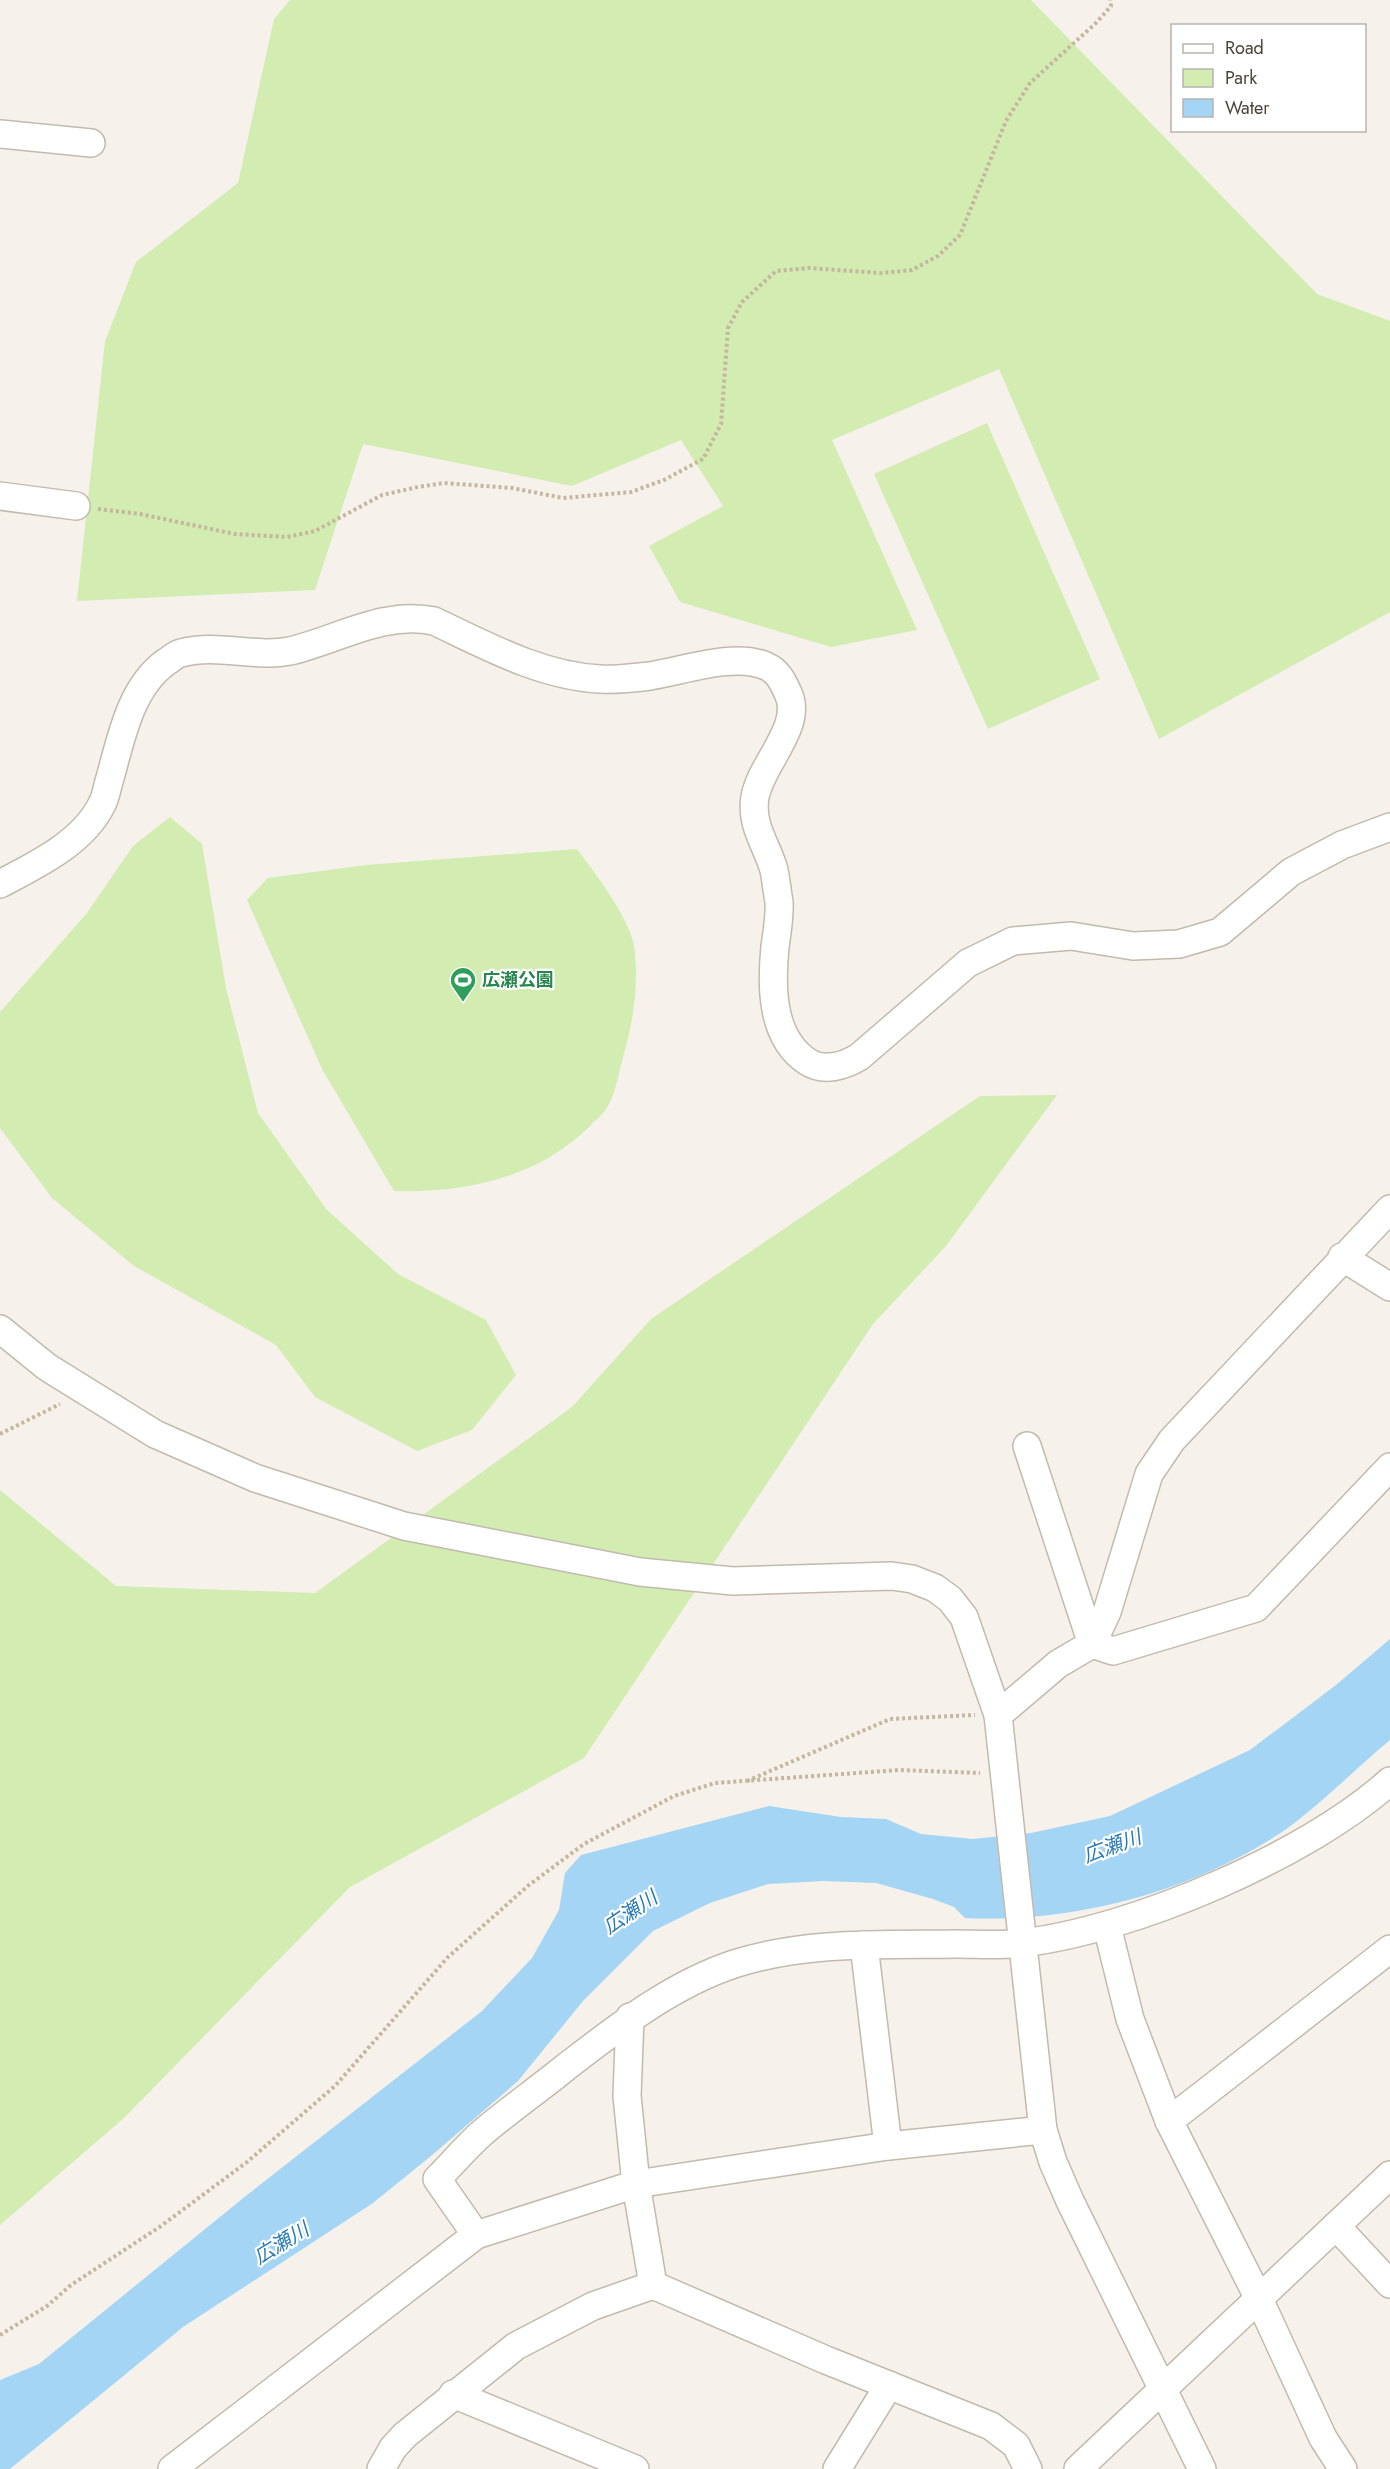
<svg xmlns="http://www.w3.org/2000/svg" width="1390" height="2469" font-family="Jost,'Noto Sans JP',sans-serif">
  <rect width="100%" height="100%" fill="#f6f2eb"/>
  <g fill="#d2ecb2">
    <polygon points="290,0 1031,0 1317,294 1390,321 1390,612 1159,739 999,369 832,440 917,630 831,647 680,602 649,546 723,506 681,440 572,486 363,444 315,590 77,601 105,341 136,262 238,183 274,19"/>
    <polygon points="987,423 1100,679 988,729 874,474"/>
    <polygon points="170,817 202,844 226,988 258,1113 327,1210 398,1274 486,1320 516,1375 472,1430 417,1451 315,1397 276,1345 134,1266 52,1198 0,1128 0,1012 87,913 133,846"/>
    <path d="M577,849c18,24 48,63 56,92 7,31 1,79 -8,108 -5,18 -8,40 -17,57 -3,7 -13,14 -18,20 -52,52 -125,67 -196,65l-72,-122 -75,-169 21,-22 98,-13z"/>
    <polygon points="1057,1095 946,1246 873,1324 584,1758 350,1887 124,2118 0,2225 0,1490 116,1586 315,1593 572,1407 651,1319 980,1096"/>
  </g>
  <path fill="#a5d5f5" d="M1390,1639v101c-34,28 -73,68 -108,92 -91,60 -208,91 -317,86l-11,-11 -21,-8 -57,-16 -52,-2 -56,3 -58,19 -57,28 -70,70 -65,80 -87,75 -58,47 -190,124 -173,142h-10v-89l39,-16 203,-165 240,-188 50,-53 27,-48 6,-37 16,-18 188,-49 72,11 45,2 35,15 52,5 58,-6 79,-17 140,-66 86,-65z"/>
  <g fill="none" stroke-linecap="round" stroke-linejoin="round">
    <g stroke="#c2baac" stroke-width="30">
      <g id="minor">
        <polyline points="0,134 91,143"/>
        <polyline points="0,496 76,506"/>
        <path d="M0,884c36,-19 83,-41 102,-80 4,-7 5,-17 8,-26 11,-39 20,-90 56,-116 5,-3 10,-8 15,-9 36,-10 73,5 109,-2 47,-11 95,-41 144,-30 53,25 107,55 166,58 16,1 34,-1 50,-3 33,-5 84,-24 116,-10 12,5 17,16 22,27 16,33 -27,70 -33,104 -5,28 12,48 19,73 2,10 3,21 5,32 1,14 -2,30 -4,45 -4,40 -4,91 33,115 16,10 36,4 51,-5l109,-94 45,-22 58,-5 62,10 46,-2 41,-12 71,-60 51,-27 48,-18"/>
        <polyline points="1342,1257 1390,1287"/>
        <polyline points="0,1329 47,1367 155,1434 255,1478 404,1526 640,1572 733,1581 892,1576 912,1579 935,1588 950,1599 964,1617 998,1715 1043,2130 1053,2162 1070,2201 1202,2469"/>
        <polyline points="1027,1446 1092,1644"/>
        <polyline points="1092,1644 1113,1651 1256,1608 1390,1467"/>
        <polyline points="998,1715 1058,1664 1092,1644 1107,1612 1149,1474 1172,1440 1390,1209"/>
        <polyline points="1107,1926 1130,2019 1169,2121 1259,2299 1323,2438 1343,2469"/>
        <polyline points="864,1945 888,2146"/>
        <polyline points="630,2017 627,2096 636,2184 653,2285"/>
        <polyline points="1169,2121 1390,1949"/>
        <polyline points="1336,2226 1390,2284"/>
        <path d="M476,2235l-39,-56c15,-15 29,-32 45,-46 27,-23 57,-44 84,-66 52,-40 105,-82 168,-103 72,-23 149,-19 223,-20 21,0 44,2 65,-1 111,-13 285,-87 368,-162"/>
        <polyline points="453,2394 635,2469"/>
        <polyline points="172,2469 476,2235 636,2184 888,2146 1043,2130"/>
        <polyline points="381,2469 393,2448 405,2435 516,2346 593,2306 653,2285 826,2360 991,2426 1016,2445 1028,2469"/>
        <polyline points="837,2469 889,2385"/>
        <polyline points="1078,2469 1390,2175"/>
      </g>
    </g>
    <g stroke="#c5b69d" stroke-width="4" stroke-dasharray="3 3" stroke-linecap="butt">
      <polyline points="98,509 140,514 235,534 287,537 315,531 382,495 418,487 444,483 512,488 563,498 631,492 664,480 703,459 721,424 728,328 742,302 776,271 809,268 881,273 912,270 938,256 960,235 1006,121 1030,83 1097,22 1111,6 1110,0"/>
      <polyline points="0,1434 60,1404"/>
      <polyline points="747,1781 890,1719 975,1715"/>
      <polyline points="0,2335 47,2306 71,2285 161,2226 247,2162 335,2086 448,1957 529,1885 584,1844 674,1796 715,1783 899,1770 980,1773"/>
    </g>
    <use href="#minor" stroke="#fff" stroke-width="27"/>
  </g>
  <defs>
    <g id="stadium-pin" transform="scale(1.35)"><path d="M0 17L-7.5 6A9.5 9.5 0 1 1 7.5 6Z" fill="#2e9e5b" stroke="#fff"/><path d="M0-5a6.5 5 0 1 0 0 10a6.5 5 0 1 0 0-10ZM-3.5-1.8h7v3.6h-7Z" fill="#fff"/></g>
  </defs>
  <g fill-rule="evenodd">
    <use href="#stadium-pin" x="463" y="980"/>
  </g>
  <g text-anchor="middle" stroke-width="4.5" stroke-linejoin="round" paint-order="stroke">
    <g font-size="18" font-weight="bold" fill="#27864d" stroke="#fff" text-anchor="start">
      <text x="482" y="986">広瀬公園</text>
    </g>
    <g font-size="20" font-style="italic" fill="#287ab5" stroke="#fff">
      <text transform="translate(1112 1846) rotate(-20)" y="7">広瀬川</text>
      <text transform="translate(630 1912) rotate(-34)" y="7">広瀬川</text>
      <text transform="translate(281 2243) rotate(-31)" y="7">広瀬川</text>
    </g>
  </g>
  <rect x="1171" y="24" width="195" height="108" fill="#ffffff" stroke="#b7b4af" stroke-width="1.5"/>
  <rect x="1183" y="44" width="30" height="9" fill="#ffffff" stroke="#b7b4af" stroke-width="1.5"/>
  <text x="1225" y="54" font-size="18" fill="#4b4338">Road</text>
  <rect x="1183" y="69" width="30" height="18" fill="#d2ecb2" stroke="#b7b4af" stroke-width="1.5"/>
  <text x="1225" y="84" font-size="18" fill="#4b4338">Park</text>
  <rect x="1183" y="99" width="30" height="18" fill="#a5d5f5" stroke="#b7b4af" stroke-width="1.5"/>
  <text x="1225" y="114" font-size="18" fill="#4b4338">Water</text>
</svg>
